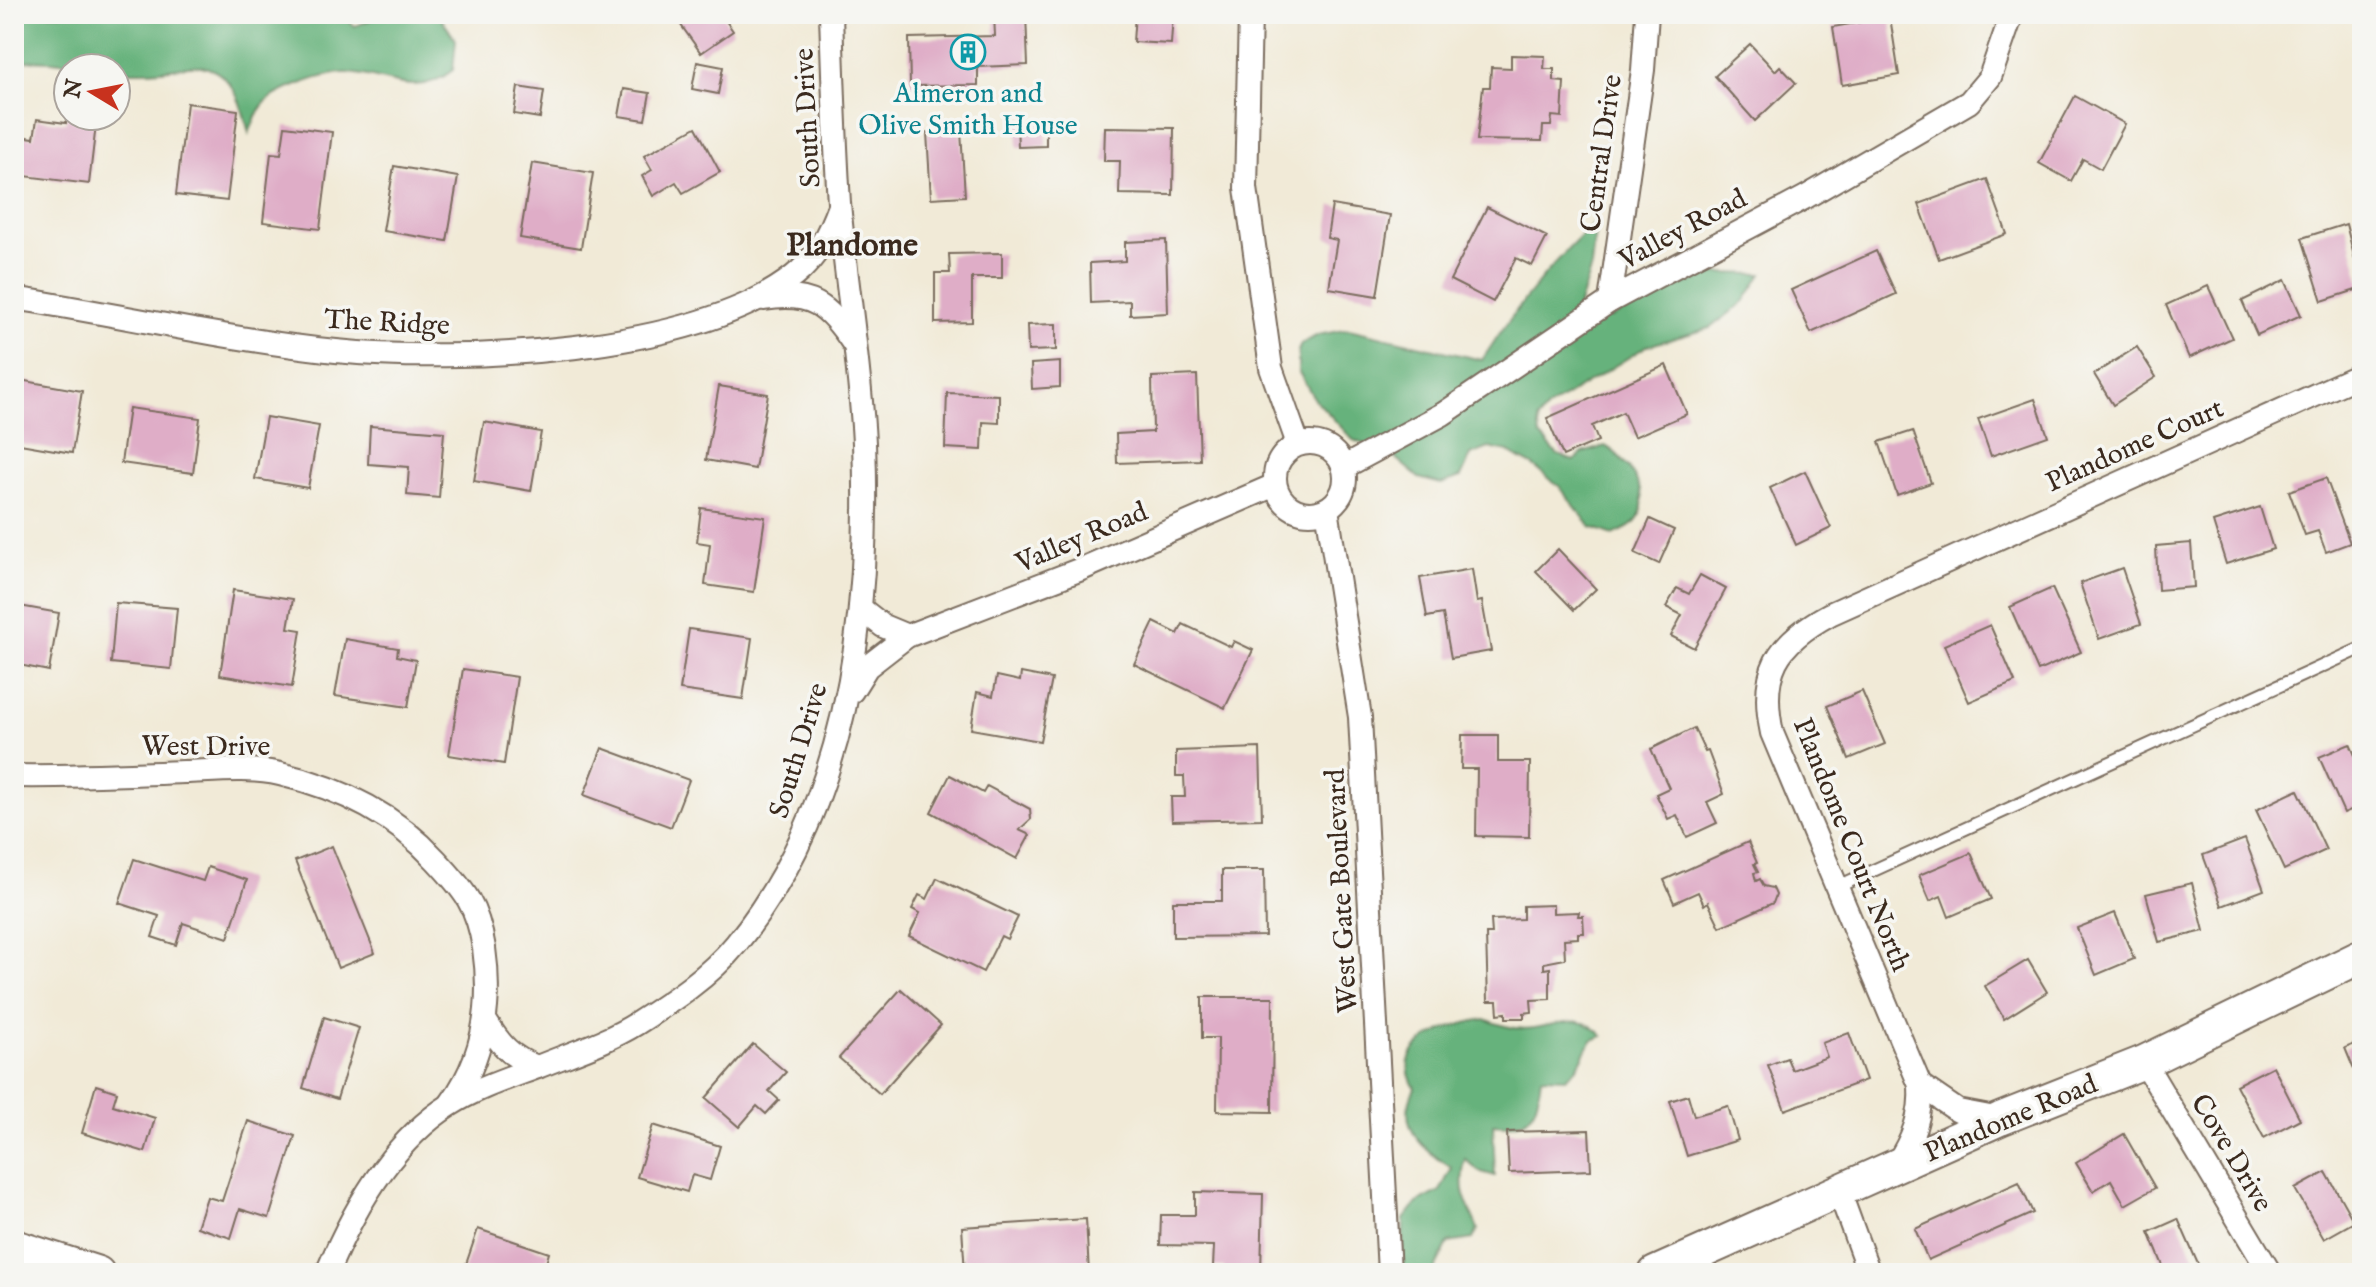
<svg xmlns="http://www.w3.org/2000/svg" width="2376" height="1287" font-family="'IM FELL English',serif">
  <rect width="100%" height="100%" fill="#f6f6f2"/>
  <filter id="ink" filterUnits="userSpaceOnUse"><feTurbulence type="fractalNoise" baseFrequency=".0125" numOctaves="2"/><feDisplacementMap in="SourceGraphic" scale="16" xChannelSelector="R" yChannelSelector="G"/><feConvolveMatrix kernelMatrix="1 2 1 2 8 2 1 2 1" color-interpolation-filters="sRGB"/></filter>
  <filter id="wash" filterUnits="userSpaceOnUse"><feTurbulence type="fractalNoise" baseFrequency=".006" numOctaves="4" result="noise"/><feDisplacementMap in="SourceGraphic" scale="32" xChannelSelector="R" yChannelSelector="G"/><feGaussianBlur stdDeviation="1.8" result="paint"/><feColorMatrix in="noise" values="0 0 0 0 0 0 0 0 0 0 0 0 0 0 0 0 0 1.4 0 .05"/><feComposite in="paint" operator="in"/></filter>
  <g filter="url(#wash)">
    <rect width="100%" height="100%" fill="#f1ead7"/>
    <g fill="#66b27c" stroke="#506e4d" stroke-width="2">
      <path d="M14,14h327l14,12 31,-12h52l18,26 -3,30c-38,30 -64,6 -105,3 -19,-1 -73,17 -85,32 -6,7 -10,19 -14,28 -6,-24 -14,-56 -41,-65 -17,-6 -30,1 -48,2 -49,6 -93,-15 -146,-8z"/>
      <path d="M1596,222l-5,45 -15,47 35,4 45,-23 59,-22 47,1 -18,28 -34,26 -63,18 -98,61 -11,12 2,17 18,19 16,6 9,-8 22,-7c20,10 46,47 34,71 -4,9 -18,14 -26,18l-22,-8 -32,-41 -27,-21 -24,-13 -19,-4 -18,7 -10,22 -20,7 -22,-6 -26,-22 -40,-16 -39,-42 -16,-27v-20l3,-7 17,-9 31,-6 133,31c32,-50 70,-98 114,-138z"/>
      <path d="M1485,1019c16,7 32,12 49,9 28,-4 48,-16 69,8l-11,4 -15,28 -12,10 -24,-1c-4,35 -9,52 -48,47l2,52 -17,-5 -13,-12c-7,35 1,40 13,70l-5,10 -25,4 -15,30h-27l-4,-10 2,-44 13,-16 23,-12 12,-23c-30,-19 -57,-42 -37,-80 -27,-46 36,-63 70,-69z"/>
    </g>
    <g id="blocks">
      <g fill="#dfadc7">
        <polygon points="555,14 602,14 600,22"/>
        <polygon points="673,14 721,14 733,31 701,53"/>
        <polygon points="994,14 1026,14 1028,65 978,67 978,85 910,86 909,38 995,36"/>
        <polygon points="1135,14 1173,14 1171,44 1133,42"/>
        <polygon points="1890,17 1899,75 1842,85 1833,27"/>
        <polygon points="1750,44 1775,71 1780,66 1796,83 1755,121 1715,76"/>
        <polygon points="1511,55 1545,56 1544,69 1554,69 1554,81 1564,82 1562,117 1552,116 1551,126 1543,126 1542,141 1477,140 1483,87 1490,87 1491,67 1511,68"/>
        <polygon points="697,62 723,67 718,94 692,89"/>
        <polygon points="518,87 544,91 540,118 514,114"/>
        <polygon points="624,89 650,93 645,120 619,116"/>
        <polygon points="2075,96 2125,124 2101,169 2083,159 2071,181 2039,163"/>
        <polygon points="187,103 238,110 227,201 176,195"/>
        <polygon points="67,116 97,116 89,184 16,175 20,136 34,138 37,119 66,123"/>
        <polygon points="1017,122 1046,122 1046,146 1018,147"/>
        <polygon points="285,126 332,132 320,229 263,222 271,153 281,154"/>
        <polygon points="696,127 720,172 683,193 676,182 653,196 642,176 652,170 644,156"/>
        <polygon points="1105,127 1174,128 1173,195 1119,194 1120,161 1104,161"/>
        <polygon points="961,131 965,196 931,198 927,133"/>
        <polygon points="532,163 593,173 581,248 520,238"/>
        <polygon points="394,166 458,177 447,241 383,231"/>
        <polygon points="1987,179 2007,234 1939,259 1919,204"/>
        <polygon points="1332,205 1390,215 1377,296 1329,288 1337,240 1327,238"/>
        <polygon points="1487,207 1547,237 1532,266 1516,258 1493,302 1450,280"/>
        <polygon points="2346,224 2362,288 2322,301 2302,238"/>
        <polygon points="1166,240 1168,313 1130,315 1130,301 1091,303 1090,263 1125,261 1125,242"/>
        <polygon points="1876,251 1896,294 1811,333 1791,290"/>
        <polygon points="1002,253 1002,278 972,278 972,322 935,323 935,273 950,273 949,254"/>
        <polygon points="2285,280 2301,315 2257,335 2242,301"/>
        <polygon points="2208,286 2232,338 2189,358 2166,305"/>
        <polygon points="1056,324 1056,350 1028,351 1027,325"/>
        <polygon points="2137,347 2156,377 2113,405 2094,374"/>
        <polygon points="1060,362 1060,387 1032,389 1031,364"/>
        <polygon points="1666,365 1687,414 1634,437 1623,412 1592,426 1598,441 1563,456 1547,418"/>
        <polygon points="1197,375 1200,460 1117,463 1116,434 1153,432 1152,377"/>
        <polygon points="14,379 82,391 72,453 14,443"/>
        <polygon points="719,386 768,394 755,469 706,460"/>
        <polygon points="947,393 999,395 999,423 983,422 982,450 945,448"/>
        <polygon points="2035,399 2048,436 1991,456 1978,419"/>
        <polygon points="129,408 200,418 193,473 121,463"/>
        <polygon points="266,417 319,426 308,488 255,479"/>
        <polygon points="484,422 541,432 531,491 474,481"/>
        <polygon points="370,426 444,432 439,498 407,495 409,467 368,464"/>
        <polygon points="1913,431 1931,483 1897,495 1879,442"/>
        <polygon points="1805,471 1831,528 1796,545 1770,488"/>
        <polygon points="2326,478 2350,543 2326,552 2318,531 2305,535 2289,491"/>
        <polygon points="2260,507 2273,549 2226,564 2213,522"/>
        <polygon points="701,508 765,517 754,592 705,585 710,544 697,542"/>
        <polygon points="1650,519 1674,530 1659,564 1635,553"/>
        <polygon points="2191,543 2194,587 2158,590 2156,546"/>
        <polygon points="1558,549 1596,589 1574,610 1536,571"/>
        <polygon points="2122,568 2141,624 2099,639 2080,583"/>
        <polygon points="1472,569 1477,602 1482,601 1491,651 1451,658 1443,614 1427,617 1420,578"/>
        <polygon points="1700,575 1726,589 1694,648 1671,636 1682,615 1666,607 1677,588 1689,594"/>
        <polygon points="2052,588 2081,652 2038,671 2010,607"/>
        <polygon points="233,590 293,599 288,628 301,630 292,687 220,675"/>
        <polygon points="116,603 177,608 171,669 111,663"/>
        <polygon points="14,605 59,613 49,671 14,664"/>
        <polygon points="1154,622 1178,634 1183,624 1231,647 1234,641 1253,650 1225,708 1134,664"/>
        <polygon points="1990,625 2015,682 1969,702 1944,645"/>
        <polygon points="689,629 752,638 743,699 680,690"/>
        <polygon points="345,639 398,648 397,656 416,660 408,707 335,696"/>
        <polygon points="463,669 517,677 504,764 449,755"/>
        <polygon points="1021,673 1052,679 1040,741 971,729 977,692 993,696 997,676 1020,681"/>
        <polygon points="1862,691 1885,744 1849,759 1827,706"/>
        <polygon points="1694,728 1705,752 1708,751 1724,794 1707,802 1717,823 1687,837 1677,815 1668,819 1656,794 1669,788 1651,749"/>
        <polygon points="1462,735 1498,735 1498,762 1530,762 1529,837 1476,836 1477,769 1461,769"/>
        <polygon points="2350,744 2362,771 2362,805 2344,813 2319,757"/>
        <polygon points="602,748 689,780 671,827 584,795"/>
        <polygon points="1260,748 1262,819 1172,821 1171,797 1185,797 1184,776 1176,776 1176,751"/>
        <polygon points="950,775 983,793 987,786 1030,809 1031,819 1019,830 1030,835 1017,859 931,812"/>
        <polygon points="2298,790 2326,850 2284,870 2256,810"/>
        <polygon points="2245,839 2264,890 2222,906 2203,855"/>
        <polygon points="1748,842 1757,863 1754,864 1758,872 1754,873 1756,881 1760,879 1764,886 1773,888 1776,895 1773,903 1720,927 1708,902 1704,905 1698,892 1674,903 1664,880"/>
        <polygon points="332,846 375,953 338,968 295,861"/>
        <polygon points="1971,853 1991,899 1949,917 1941,896 1930,901 1919,875"/>
        <polygon points="134,859 203,881 208,867 247,880 228,938 183,923 176,945 152,937 159,916 119,903"/>
        <polygon points="1222,870 1264,870 1265,936 1173,937 1173,901 1222,901"/>
        <polygon points="937,878 1018,917 1007,939 1001,936 983,972 909,936 920,913 912,909 919,895 927,899"/>
        <polygon points="2192,883 2204,931 2159,942 2146,894"/>
        <polygon points="1553,905 1553,913 1579,912 1578,916 1583,916 1584,933 1578,933 1578,938 1564,939 1565,959 1544,963 1544,969 1550,968 1550,999 1531,1000 1532,1012 1524,1013 1524,1018 1506,1018 1506,1013 1498,1014 1497,1001 1488,1001 1486,934 1492,934 1491,920 1523,919 1523,906"/>
        <polygon points="2115,913 2134,959 2096,975 2077,928"/>
        <polygon points="2028,960 2047,992 2004,1019 1985,986"/>
        <polygon points="901,989 941,1025 880,1094 839,1058"/>
        <polygon points="1202,997 1273,997 1272,1112 1217,1111 1218,1038 1202,1038"/>
        <polygon points="324,1017 359,1028 337,1099 303,1088"/>
        <polygon points="1849,1033 1866,1080 1785,1110 1768,1065 1787,1058 1792,1070 1827,1057 1822,1043"/>
        <polygon points="2362,1041 2362,1081 2359,1082 2345,1048"/>
        <polygon points="753,1044 786,1072 769,1091 779,1100 766,1114 757,1106 739,1127 706,1098"/>
        <polygon points="2273,1066 2300,1119 2264,1138 2236,1085"/>
        <polygon points="96,1085 117,1092 113,1105 155,1118 145,1152 82,1133"/>
        <polygon points="1688,1095 1694,1116 1728,1106 1738,1140 1687,1156 1670,1101"/>
        <polygon points="248,1121 295,1136 269,1218 240,1209 231,1238 197,1227 207,1197 222,1201"/>
        <polygon points="653,1125 720,1146 710,1180 692,1175 687,1192 637,1177"/>
        <polygon points="1589,1130 1591,1170 1509,1173 1507,1132"/>
        <polygon points="2124,1134 2155,1188 2125,1205 2111,1180 2093,1191 2076,1163"/>
        <polygon points="2326,1172 2354,1222 2324,1239 2295,1189"/>
        <polygon points="2019,1182 2033,1213 1928,1260 1915,1229"/>
        <polygon points="1195,1192 1263,1194 1261,1273 1224,1273 1224,1267 1213,1267 1214,1246 1160,1245 1161,1215 1195,1215"/>
        <polygon points="1086,1219 1089,1273 965,1273 962,1227"/>
        <polygon points="2178,1219 2202,1273 2166,1273 2149,1232"/>
        <polygon points="478,1229 549,1253 543,1273 463,1273"/>
      </g>
    </g>
  </g>
  <g filter="url(#ink)">
    <use href="#blocks" fill-opacity="0" stroke="#7b6d5f" stroke-width="2"/>
    <g fill="none" stroke-linecap="round" stroke-linejoin="round">
      <g stroke="#7b6d5f" stroke-width="15">
        <polyline id="lane" points="1837,887 2362,648"/>
      </g>
      <g stroke="#7b6d5f" stroke-width="26">
        <g id="street">
          <polyline points="1250,14 1246,188 1271,368 1298,444"/>
          <path d="M14,298c107,17 215,42 322,53 121,12 360,3 458,-75 23,-18 35,-43 45,-70"/>
          <path d="M764,299c47,-8 64,6 89,44"/>
          <polyline points="1610,301 1643,70 1647,14"/>
          <circle cx="1310" cy="478" r="35"/>
          <polyline points="1344,467 1443,414 1610,301 1806,197 1969,102 1990,77 2012,14"/>
          <polyline points="1327,509 1360,717 1389,1273"/>
          <polyline points="860,608 883,626 907,636"/>
          <polyline points="852,691 867,667 907,636 1084,568 1275,485"/>
          <path d="M14,776c57,1 113,-2 170,-4 30,-1 67,-5 96,2 61,14 114,40 156,86 29,31 41,45 48,88 8,55 0,110 -33,155"/>
          <path d="M485,1020c14,23 26,38 52,47"/>
          <polyline points="2144,1062 2270,1273"/>
          <path d="M2000,1119l-42,-8 -38,-26 -148,-352c-13,-61 4,-90 58,-119l532,-240"/>
          <path d="M1896,1165c17,-26 26,-49 24,-80"/>
          <polyline points="1839,1191 1869,1273"/>
          <path d="M327,1273c26,-63 64,-131 123,-168 26,-17 61,-28 90,-39 32,-13 67,-24 96,-42 36,-23 73,-47 100,-80 112,-138 135,-329 128,-501 -4,-81 -18,-160 -25,-240 -4,-63 -6,-126 -8,-189"/>
        </g>
      </g>
      <g stroke="#7b6d5f" stroke-width="36">
        <g id="secondary">
          <polyline points="14,1246 98,1273"/>
          <polyline points="1655,1273 2000,1119 2144,1062 2362,956"/>
        </g>
      </g>
      <use href="#lane" stroke="#fff" stroke-width="11"/>
      <use href="#street" stroke="#fff" stroke-width="22"/>
      <use href="#secondary" stroke="#fff" stroke-width="32"/>
    </g>
  </g>
  <defs>
    <g id="building-ring" transform="scale(1.8)"><circle r="9.5" fill="#f6f6f2" stroke="#0f9aa8" stroke-width="1.5"/><path d="M-4-6H4V6H1V3H-1V6H-4ZM-2.5-4.3h1.7v1.8h-1.7ZM.8-4.3h1.7v1.8H.8ZM-2.5-1h1.7V.8h-1.7ZM.8-1h1.7V.8H.8Z" fill="#0f9aa8"/></g>
  </defs>
  <g fill-rule="evenodd">
    <use href="#building-ring" x="968" y="52"/>
  </g>
  <g text-anchor="middle" stroke-width="7" stroke-linejoin="round" paint-order="stroke">
    <g font-size="28" fill="#0d838f" stroke="#f6f6f2">
      <text x="968" y="102">Almeron and<tspan x="968" dy="32">Olive Smith House</tspan></text>
    </g>
    <g font-size="28" fill="#3b2a1e" stroke="#f6f6f2">
      <text transform="translate(806 118) rotate(-93)" y="10">South Drive</text>
      <text transform="translate(1600 153) rotate(-82)" y="10">Central Drive</text>
      <text transform="translate(1682 228) rotate(-28)" y="10">Valley Road</text>
      <text transform="translate(387 321) rotate(3)" y="10">The Ridge</text>
      <text transform="translate(2134 444) rotate(-24)" y="10">Plandome Court</text>
      <text transform="translate(1081 536) rotate(-23)" y="10">Valley Road</text>
      <text x="206" y="755">West Drive</text>
      <text transform="translate(797 750) rotate(-73)" y="10">South Drive</text>
      <text transform="translate(1853 844) rotate(68)" y="10">Plandome Court North</text>
      <text transform="translate(1340 891) rotate(-93)" y="10">West Gate Boulevard</text>
      <text transform="translate(2010 1117) rotate(-23)" y="10">Plandome Road</text>
      <text transform="translate(2233 1152) rotate(59)" y="10">Cove Drive</text>
    </g>
    <g font-size="32" font-weight="bold" fill="#3b2a1e" stroke="#f6f6f2">
      <text x="852" y="255">Plandome</text>
    </g>
  </g>
  <rect width="2376" height="1287" fill="none" stroke="#f6f6f2" stroke-width="48"/>
  <g transform="translate(92 92) rotate(280)"><circle r="38" fill="#f6f6f2" stroke="#aba49d" stroke-width="2"/>
  <path d="M0-6L14 30L0 20L-14 30Z" fill="#c8321e"/>
  <text y="-12" font-size="22" font-weight="bold" text-anchor="middle" fill="#3b2a1e">N</text>
  </g>
</svg>
